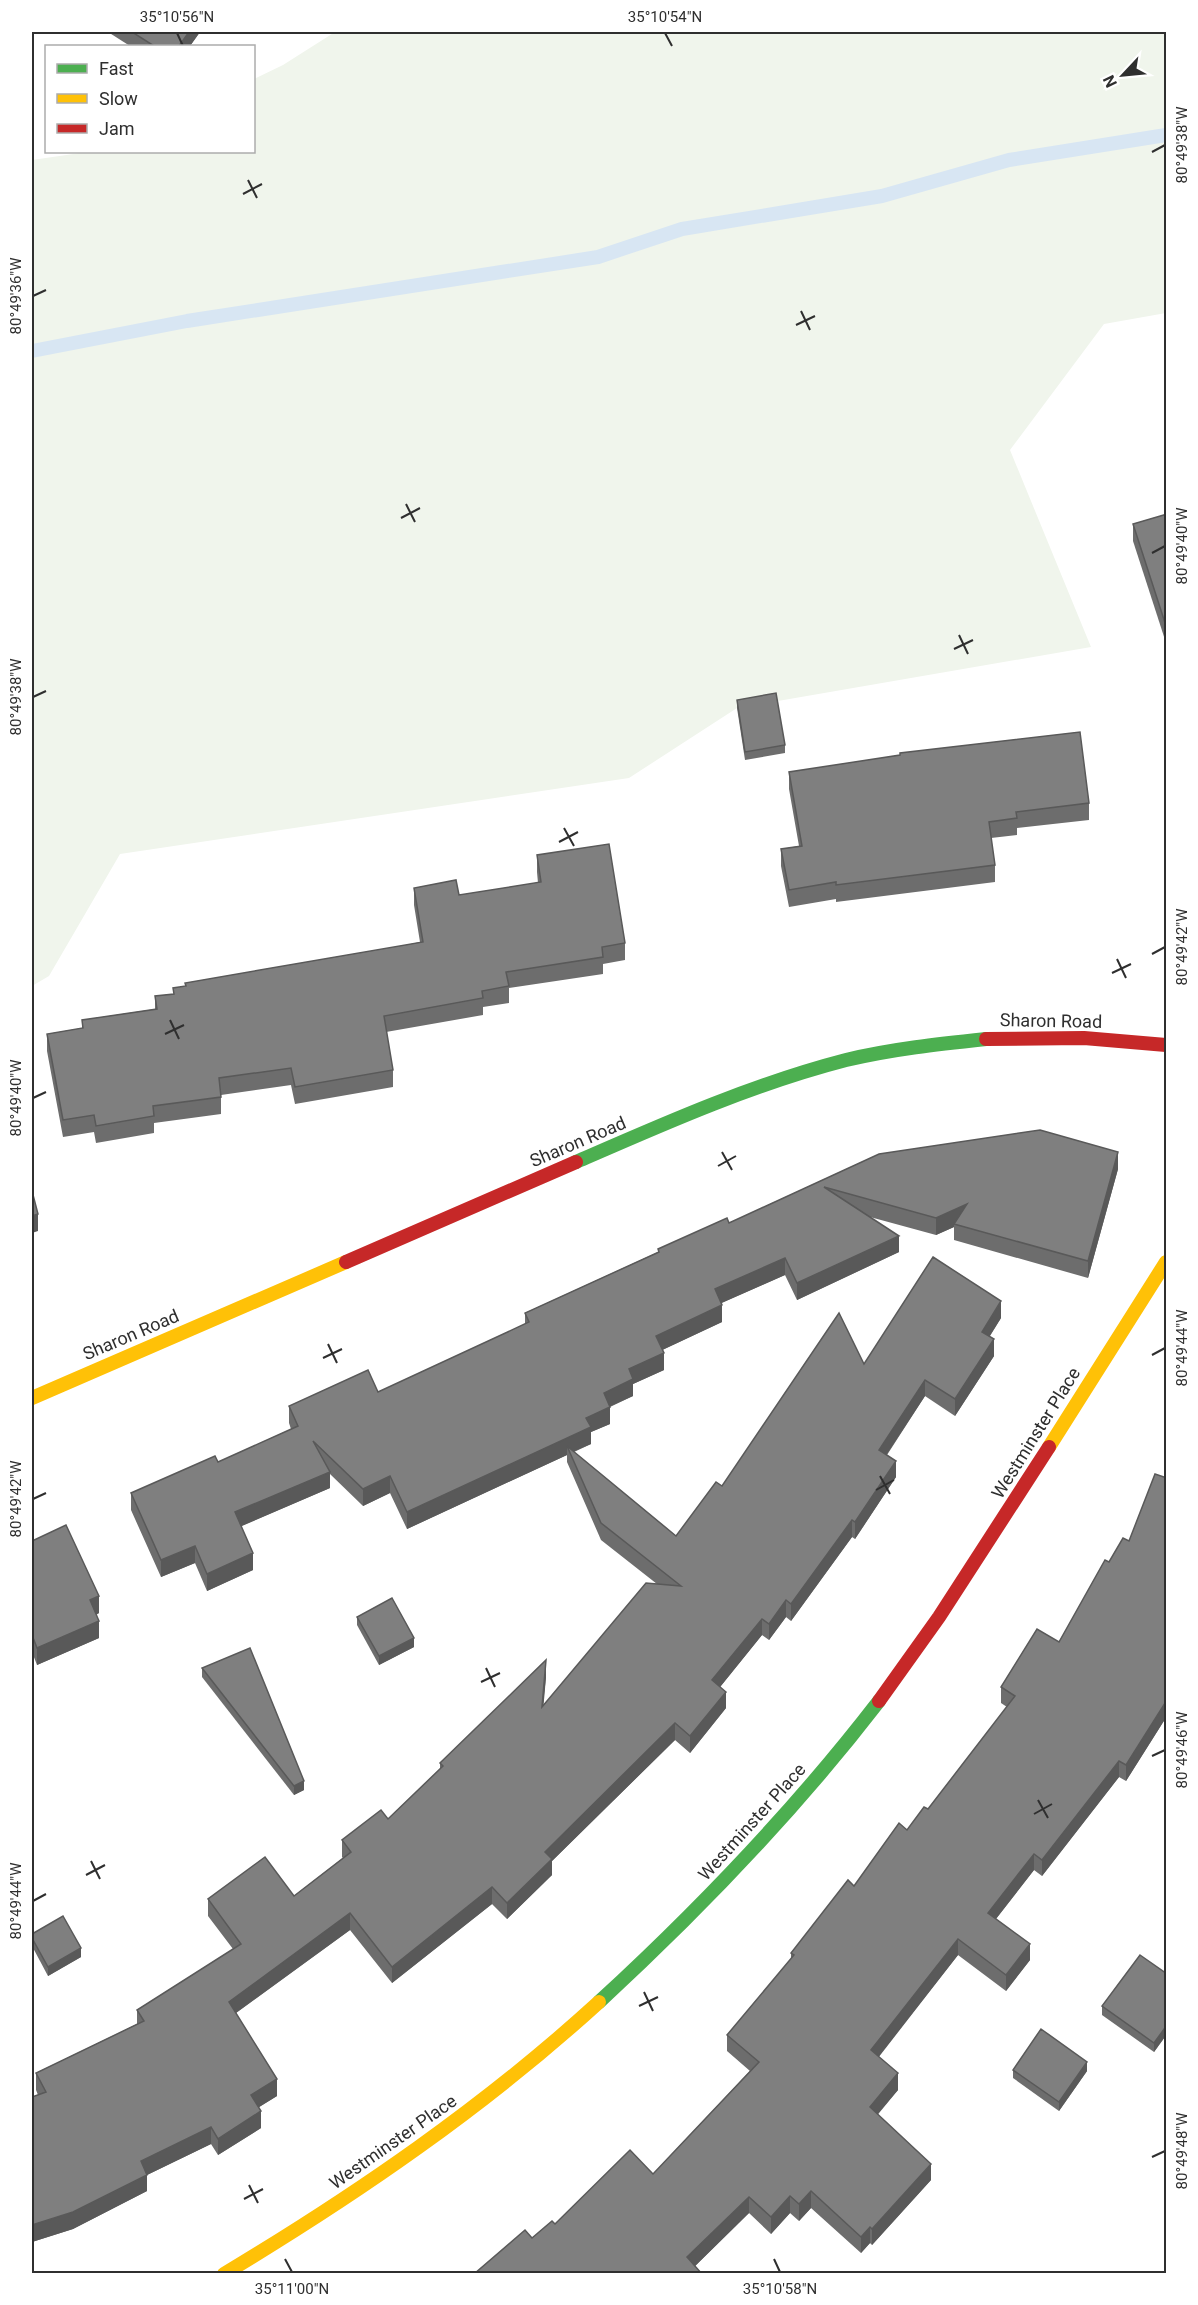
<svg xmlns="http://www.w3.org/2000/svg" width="1198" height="2305" font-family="Roboto,sans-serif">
  <rect width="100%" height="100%" fill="#fff"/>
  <polygon fill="#f0f5ec" points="335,32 1166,32 1166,313 1104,324 1010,450 1091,647 737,708 629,778 120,854 49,976 32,986 32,160 87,152 254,152 254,79 283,65"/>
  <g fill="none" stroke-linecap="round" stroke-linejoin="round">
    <polyline stroke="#d8e6f3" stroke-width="14" points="32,351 187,321 598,257 682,229 882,196 1009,160 1166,135"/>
    <g stroke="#4caf50" stroke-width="14">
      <path d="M576,1162c87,-38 177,-78 270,-102 46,-11 93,-16 140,-21"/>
      <path d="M599,2002c101,-93 196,-192 280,-301"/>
    </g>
    <g stroke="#ffc107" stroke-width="14">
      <polyline points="32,1398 346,1262"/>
      <polyline points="1049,1447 1166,1262"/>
      <path d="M224,2274c133,-80 260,-167 375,-272"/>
    </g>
    <g stroke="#c62828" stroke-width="14">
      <polyline points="986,1039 1084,1038 1166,1045"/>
      <polyline points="346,1262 576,1162"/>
      <polyline points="879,1701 939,1617 1049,1447"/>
    </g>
  </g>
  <g fill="#6d6d6d">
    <polygon points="108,32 200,32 190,46 130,46"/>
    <polygon points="1167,514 1167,646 1133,541 1133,524"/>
    <polygon points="737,700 785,745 785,753 745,760 737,708"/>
    <polygon points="789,772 1089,803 1089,820 1017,828 1017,835 991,838 995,865 995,882 836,902 836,899 789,907 781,866 781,849 799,846 789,789"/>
    <polygon points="537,855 625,943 625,960 603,964 603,974 509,988 509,1003 483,1007 483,1015 386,1032 393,1070 393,1087 295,1104 291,1085 221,1095 221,1114 154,1123 154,1133 96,1143 94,1132 63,1137 47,1051 47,1034 82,1028 82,1020 155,1009 155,996 173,994 420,942 414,905 414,888 459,895 538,883 537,872"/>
    <polygon points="879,1154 1118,1169 1088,1278 954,1240 954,1227 936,1235 870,1217 899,1252 797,1300 785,1275 721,1303 722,1322 662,1350 664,1370 633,1384 633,1396 610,1407 610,1424 591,1432 591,1444 574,1452 676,1536 722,1486 864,1364 1001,1318 990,1336 994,1356 955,1416 925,1396 887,1455 896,1477 855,1539 852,1537 791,1621 786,1617 769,1640 762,1635 720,1687 726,1708 690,1753 675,1740 552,1861 552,1875 507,1919 492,1904 392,1983 350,1930 236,2013 277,2096 259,2107 261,2128 218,2155 211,2144 147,2175 147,2191 73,2229 32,2242 32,2097 38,2095 36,2090 36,2073 137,2024 137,2010 233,1949 208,1916 208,1899 294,1896 343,1858 342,1857 342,1840 388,1819 440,1769 440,1763 546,1677 543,1705 657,1584 601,1540 567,1462 567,1455 407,1529 390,1493 363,1506 330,1474 330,1488 241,1526 253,1570 207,1591 195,1563 161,1577 131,1510 131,1493 218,1462 291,1429 289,1423 289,1406 378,1392 525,1324 525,1313 658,1252 658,1249 729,1223"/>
    <polygon points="1167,1478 1167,1716 1126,1781 1119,1777 1042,1876 1034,1870 996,1919 1030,1960 1006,1991 958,1955 878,2057 898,2090 877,2114 931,2180 872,2245 870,2243 861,2253 811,2208 799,2221 790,2213 771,2234 749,2213 695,2266 532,2238 555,2224 653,2174 750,2071 727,2051 727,2035 791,1959 791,1953 907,1830 928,1809 1007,1707 1001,1703 1001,1687 1059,1642 1109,1562 1129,1541"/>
    <polygon points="32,1541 99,1613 96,1615 99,1638 37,1665 32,1652"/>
    <polygon points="357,1617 414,1647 379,1665 357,1625"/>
    <polygon points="202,1668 304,1790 294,1795 202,1677"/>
    <polygon points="32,1934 81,1957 48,1976 32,1946"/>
    <polygon points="1167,1974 1167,2034 1154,2052 1102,2015 1102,2006"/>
    <polygon points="1013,2070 1087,2071 1059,2111 1013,2078"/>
    <polygon points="1167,2264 1167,2274 1164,2274 1164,2266"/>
  </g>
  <g fill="#595959">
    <polygon points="189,32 200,32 190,46 179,46"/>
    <polygon points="1118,1152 1118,1169 1088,1278 1088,1261"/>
    <polygon points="967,1204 954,1224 954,1227 936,1235 936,1218"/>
    <polygon points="38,1214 38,1231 32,1233 32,1216"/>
    <polygon points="899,1236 899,1252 797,1300 797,1283"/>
    <polygon points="785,1258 785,1275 715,1306 715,1289"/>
    <polygon points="1001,1301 1001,1318 982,1348 982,1332"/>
    <polygon points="722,1305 722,1322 656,1353 656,1336"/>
    <polygon points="994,1339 994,1356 955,1416 955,1399"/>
    <polygon points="664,1353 664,1370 633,1384 633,1396 604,1409 604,1393 629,1369"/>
    <polygon points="925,1380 925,1396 879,1466 879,1450"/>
    <polygon points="610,1407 610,1424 591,1432 591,1444 570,1453 567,1446 567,1455 407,1529 407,1512 586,1418"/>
    <polygon points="896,1461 896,1477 855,1539 855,1522"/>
    <polygon points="330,1472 330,1488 235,1529 235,1512"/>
    <polygon points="390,1476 390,1493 363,1506 363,1489"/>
    <polygon points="852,1520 852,1537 791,1621 791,1604"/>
    <polygon points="195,1546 195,1563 161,1577 161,1560"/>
    <polygon points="253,1553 253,1570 207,1591 207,1574"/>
    <polygon points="99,1596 99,1613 90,1617 90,1600"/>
    <polygon points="786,1600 786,1617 769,1640 769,1624"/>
    <polygon points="762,1619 762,1635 712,1697 712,1680"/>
    <polygon points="99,1621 99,1638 37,1665 37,1648"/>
    <polygon points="414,1638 414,1647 379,1665 379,1656"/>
    <polygon points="546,1660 546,1677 542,1723 542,1707"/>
    <polygon points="726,1692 726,1708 690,1753 690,1736"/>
    <polygon points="1167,1700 1167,1716 1126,1781 1126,1765"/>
    <polygon points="675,1723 675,1740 552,1861 552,1875 507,1919 507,1903 545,1852"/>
    <polygon points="1119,1761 1119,1777 1042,1876 1042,1860"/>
    <polygon points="304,1781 304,1790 294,1795 294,1786"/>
    <polygon points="1034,1854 1034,1870 988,1929 988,1913"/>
    <polygon points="492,1887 492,1904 392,1983 392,1967"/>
    <polygon points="350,1913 350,1930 229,2018 229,2002"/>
    <polygon points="958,1939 958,1955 871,2067 871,2050"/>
    <polygon points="1030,1944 1030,1960 1006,1991 1006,1975"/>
    <polygon points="81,1948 81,1957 48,1976 48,1967"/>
    <polygon points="1167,2025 1167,2034 1154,2052 1154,2043"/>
    <polygon points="1087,2062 1087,2071 1059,2111 1059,2102"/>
    <polygon points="898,2073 898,2090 870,2124 870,2107"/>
    <polygon points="277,2079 277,2096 251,2112 251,2095"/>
    <polygon points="261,2111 261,2128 218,2155 218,2139"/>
    <polygon points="211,2127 211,2144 147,2175 147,2191 73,2229 32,2242 32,2225 141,2161"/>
    <polygon points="931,2164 931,2180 872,2245 872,2229"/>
    <polygon points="811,2191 811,2208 799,2221 799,2204"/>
    <polygon points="790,2196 790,2213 771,2234 771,2217"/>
    <polygon points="749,2197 749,2213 687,2274 687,2257"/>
    <polygon points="870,2227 870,2243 861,2253 861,2237"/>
  </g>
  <g fill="#7f7f7f" stroke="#595959" stroke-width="1.5">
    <polygon points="132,32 189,32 179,46 154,46"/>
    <polygon points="1167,514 1167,629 1133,524"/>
    <polygon points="776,693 785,745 745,752 737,700"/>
    <polygon points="1080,732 1089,803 1016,812 1017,818 989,822 995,865 836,885 836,882 789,890 781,849 802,846 789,772 900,755 900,753"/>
    <polygon points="609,844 625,943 602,947 603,957 506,972 509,986 482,991 483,998 384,1016 393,1070 295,1087 291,1068 219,1078 221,1097 153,1106 154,1116 96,1126 94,1115 63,1120 47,1034 83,1028 82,1020 157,1009 155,996 174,994 173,988 186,986 185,983 423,942 414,888 456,880 459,895 541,882 537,855"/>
    <polygon points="1040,1130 1118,1152 1088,1261 954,1224 967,1204 936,1218 824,1187 899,1236 797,1283 785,1258 715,1289 722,1305 656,1336 664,1353 629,1369 633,1379 604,1393 610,1407 586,1418 591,1427 407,1512 390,1476 363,1489 313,1441 330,1472 235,1512 253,1553 207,1574 195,1546 161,1560 131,1493 215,1456 218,1462 298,1426 289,1406 368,1370 378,1392 529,1322 525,1313 659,1252 658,1249 727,1218 729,1223 879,1154"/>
    <polygon points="32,1191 38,1214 32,1216"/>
    <polygon points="933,1257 1001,1301 982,1332 994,1339 955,1399 925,1380 879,1450 896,1461 855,1522 852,1520 791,1604 786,1600 769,1624 762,1619 712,1680 726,1692 690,1736 675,1723 545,1852 552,1859 507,1903 492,1887 392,1967 350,1913 229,2002 277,2079 251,2095 261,2111 218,2139 211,2127 141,2161 147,2175 73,2212 32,2225 32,2097 46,2092 36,2073 144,2021 137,2010 241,1944 208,1899 265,1857 294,1896 351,1852 342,1840 381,1810 388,1819 443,1766 440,1763 546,1660 542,1707 646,1583 681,1586 601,1523 567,1446 676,1536 716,1482 722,1486 839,1313 864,1364"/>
    <polygon points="1155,1474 1167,1478 1167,1700 1126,1765 1119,1761 1042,1860 1034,1854 988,1913 1030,1944 1006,1975 958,1939 871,2050 898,2073 870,2107 931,2164 872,2229 870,2227 861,2237 811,2191 799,2204 790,2196 771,2217 749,2197 687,2257 702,2274 474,2274 525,2230 532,2238 552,2221 555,2224 630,2150 653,2174 759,2062 727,2035 794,1955 791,1953 848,1880 854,1886 899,1823 907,1830 924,1807 928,1809 1015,1696 1001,1687 1037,1629 1059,1642 1105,1560 1109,1562 1123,1538 1129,1541"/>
    <polygon points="66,1525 99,1596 90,1600 99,1621 37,1648 32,1635 32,1541"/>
    <polygon points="392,1598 414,1638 379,1656 357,1617"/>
    <polygon points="250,1648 304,1781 294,1786 202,1668"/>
    <polygon points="63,1916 81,1948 48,1967 32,1938 32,1934"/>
    <polygon points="1140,1955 1167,1974 1167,2025 1154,2043 1102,2006"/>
    <polygon points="1041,2029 1087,2062 1059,2102 1013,2070"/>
  </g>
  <path fill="none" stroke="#2f2f2f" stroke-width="2" d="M177,33l6,13M665,33l7,13M1152,152l13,-7M248,180l9,18M243,194l19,-10M33,296l13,-6M801,311l9,19M796,325l19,-9M406,504l9,18M401,518l19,-10M1152,553l13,-7M959,635l9,19M954,649l19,-9M33,697l13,-6M564,828l10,18M559,842l19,-10M1152,954l13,-7M1117,959l9,19M1112,973l19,-9M170,1020l9,19M165,1034l19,-9M33,1098l13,-6M722,1152l10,18M718,1166l18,-10M328,1344l9,19M1152,1355l13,-7M323,1358l19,-9M880,1476l10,18M876,1490l18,-10M33,1499l13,-6M486,1668l9,19M481,1682l19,-9M1152,1756l13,-6M1038,1800l10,18M1034,1814l18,-10M91,1861l9,18M86,1875l19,-10M33,1901l13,-7M644,1992l9,19M639,2006l19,-9M1152,2157l13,-6M249,2185l9,18M244,2199l19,-10M285,2259l7,13M774,2259l6,13"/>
  <g text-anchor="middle" stroke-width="6" stroke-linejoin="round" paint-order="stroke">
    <g font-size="18" fill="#2f2f2f" stroke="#fff">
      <text transform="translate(1051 1021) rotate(1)" y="6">Sharon Road</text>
      <text transform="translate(578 1142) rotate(-23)" y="6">Sharon Road</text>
      <text transform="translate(131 1335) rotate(-23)" y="6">Sharon Road</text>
      <text transform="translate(1036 1433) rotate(-58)" y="6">Westminster Place</text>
      <text transform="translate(752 1822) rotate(-48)" y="6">Westminster Place</text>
      <text transform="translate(393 2142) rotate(-35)" y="6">Westminster Place</text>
    </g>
  </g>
  <rect width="1198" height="2305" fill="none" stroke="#ffffff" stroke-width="66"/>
  <rect x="45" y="45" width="210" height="108" fill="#ffffff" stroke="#acacac" stroke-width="1.5"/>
  <rect x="57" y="64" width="30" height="9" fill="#4caf50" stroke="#acacac" stroke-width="1.5"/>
  <text x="99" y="75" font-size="18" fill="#2f2f2f">Fast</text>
  <rect x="57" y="94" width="30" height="9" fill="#ffc107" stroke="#acacac" stroke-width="1.5"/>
  <text x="99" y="105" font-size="18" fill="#2f2f2f">Slow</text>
  <rect x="57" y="124" width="30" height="9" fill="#c62828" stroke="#acacac" stroke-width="1.5"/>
  <text x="99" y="135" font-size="18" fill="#2f2f2f">Jam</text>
  <g transform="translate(1123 75) rotate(244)" stroke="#ffffff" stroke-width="4.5" paint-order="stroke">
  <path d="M0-4.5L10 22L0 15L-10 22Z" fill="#2f2f2f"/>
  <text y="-9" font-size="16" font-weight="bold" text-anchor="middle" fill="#2f2f2f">N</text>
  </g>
  <rect x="33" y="33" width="1132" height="2239" fill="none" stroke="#2f2f2f" stroke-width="2"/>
  <g font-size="15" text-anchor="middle" fill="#2f2f2f">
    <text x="177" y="22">35°10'56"N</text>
    <text x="665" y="22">35°10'54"N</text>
    <text transform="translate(1182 145) rotate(-90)" y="5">80°49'38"W</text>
    <text transform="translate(16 296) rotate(-90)" y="5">80°49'36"W</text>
    <text transform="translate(1182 546) rotate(-90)" y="5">80°49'40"W</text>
    <text transform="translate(16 697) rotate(-90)" y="5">80°49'38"W</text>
    <text transform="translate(1182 947) rotate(-90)" y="5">80°49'42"W</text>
    <text transform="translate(16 1098) rotate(-90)" y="5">80°49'40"W</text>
    <text transform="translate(1182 1348) rotate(-90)" y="5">80°49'44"W</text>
    <text transform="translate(16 1499) rotate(-90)" y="5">80°49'42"W</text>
    <text transform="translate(1182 1750) rotate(-90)" y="5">80°49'46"W</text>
    <text transform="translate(16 1901) rotate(-90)" y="5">80°49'44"W</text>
    <text transform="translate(1182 2151) rotate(-90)" y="5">80°49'48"W</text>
    <text x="292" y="2294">35°11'00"N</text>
    <text x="780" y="2294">35°10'58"N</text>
  </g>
</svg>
